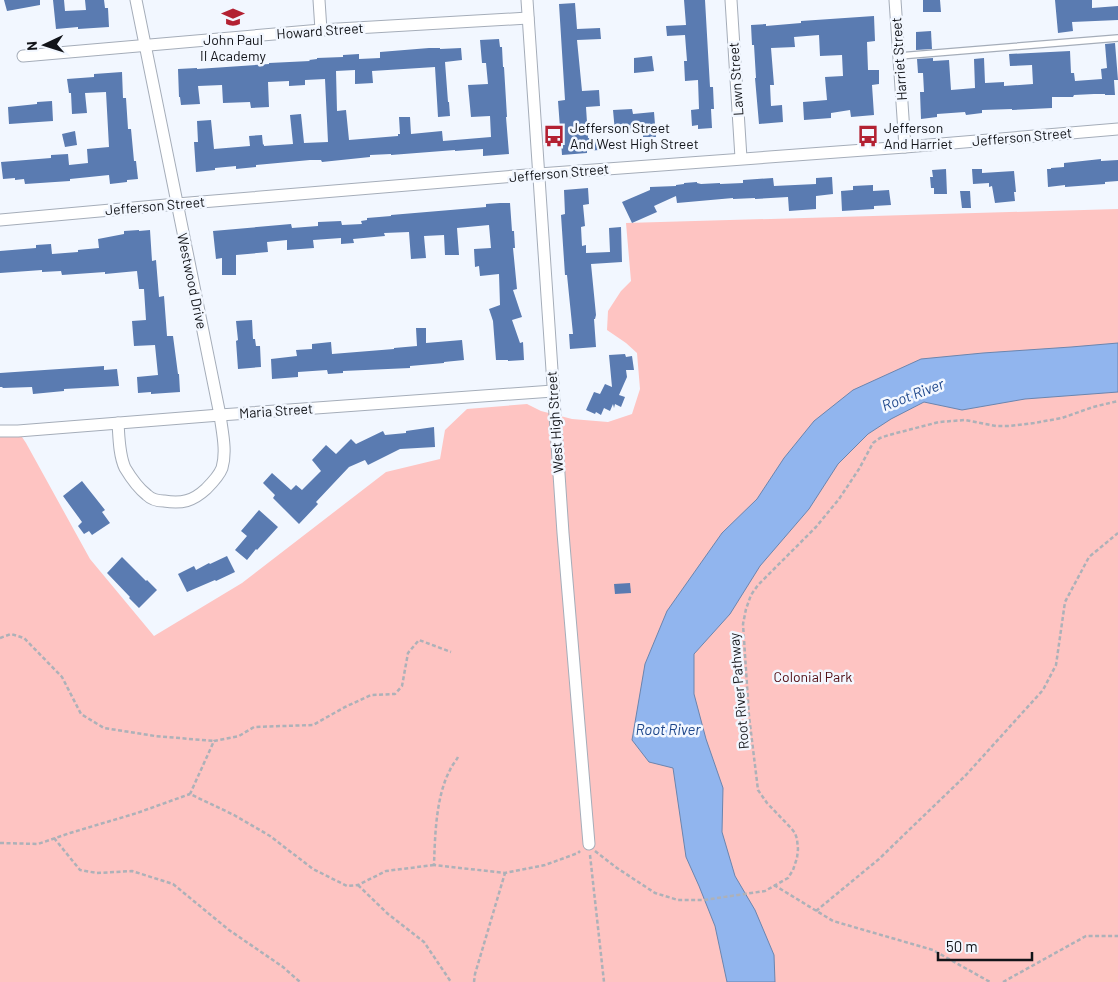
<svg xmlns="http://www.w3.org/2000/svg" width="1118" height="982" font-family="Barlow,sans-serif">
  <rect width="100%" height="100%" fill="#f2f7ff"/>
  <polygon fill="#fec4c2" points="1118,209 1118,982 0,982 0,431 18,431 26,443 90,559 154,636 242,583 386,472 440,459 445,430 467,409 527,404 541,411 572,419 608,422 632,414 640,389 637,353 626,343 607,330 608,311 621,291 631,281 626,223"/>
  <polygon fill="#91b5ee" stroke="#6b85ae" points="1118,343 1118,392 1025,399 962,410 924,402 891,419 868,434 838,464 809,509 760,566 730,614 694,654 694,694 706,739 723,788 722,832 735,876 755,910 774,955 775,982 727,982 715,926 699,886 686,857 673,768 649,762 632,740 645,664 667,611 722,533 757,499 784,458 814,421 853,390 921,359 983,353 1071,347"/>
  <g fill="#5a7bb1">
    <polygon points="4,0 40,0 40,5 7,11"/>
    <polygon points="53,0 64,0 65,11 86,10 85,0 104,0 105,8 108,8 109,27 78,29 78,27 56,29"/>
    <polygon points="684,0 705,0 710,87 713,87 714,109 711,109 712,128 698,129 698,125 692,126 691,110 699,109 698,80 685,81 684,61 687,61 685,35 667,36 666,26 686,25"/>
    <polygon points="923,0 940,0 941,12 923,12"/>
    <polygon points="1055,0 1092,0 1092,8 1118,6 1118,20 1072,22 1073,31 1058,33"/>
    <polygon points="575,3 577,29 600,28 601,39 577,40 582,91 599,90 600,106 586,107 588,138 598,138 599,150 587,151 587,153 562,155 558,101 565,100 559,4"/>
    <polygon points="874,16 875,41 867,42 868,70 879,70 879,84 872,85 874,115 851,117 850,110 831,113 831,118 804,120 803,102 827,100 825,77 843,76 842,55 820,56 819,35 794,37 795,47 771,48 774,85 770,85 771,106 782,105 783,122 759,124 755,78 756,78 754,45 752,45 751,25 766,24 766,26 801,23 801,21"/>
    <polygon points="931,31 932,49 916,50 916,32"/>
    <polygon points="499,39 500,47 502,47 503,67 504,67 507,117 506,117 509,154 483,156 483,149 455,151 455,150 391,155 391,154 370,155 370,157 322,162 321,160 310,160 256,165 256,167 236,169 236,166 215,168 215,170 196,172 194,142 198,142 197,121 211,120 214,149 250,146 249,136 262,135 263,145 264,144 264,146 293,144 290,115 301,114 304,143 328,142 325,79 305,80 305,85 289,86 289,81 268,82 269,107 251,108 250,102 223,103 222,85 198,86 200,104 181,105 180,97 179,97 178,69 197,68 197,69 269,64 269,63 310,61 309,60 317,59 317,58 343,57 343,55 359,54 359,59 380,58 380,52 429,48 440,48 440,49 461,48 462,60 445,62 448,102 449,102 450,116 438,117 435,67 372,71 373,83 355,84 355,70 336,71 337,111 346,110 349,140 398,136 398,134 400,134 399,117 410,117 411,134 442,131 443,141 491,137 490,116 471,117 468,85 488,84 486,63 482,63 480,40"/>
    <polygon points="1115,43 1118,80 1114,80 1115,95 1105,95 1105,94 1094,94 1074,95 1073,97 1052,97 1052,108 1012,110 1012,109 982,110 982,113 966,115 965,112 937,114 937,117 921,119 920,92 924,92 923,73 918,73 917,59 933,58 933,61 949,60 951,90 975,88 974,59 984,58 985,83 1004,82 1004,86 1033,84 1032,65 1010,66 1009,54 1070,51 1071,73 1074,73 1075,81 1102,79 1101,69 1107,68 1105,44"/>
    <polygon points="652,56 654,71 634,73 634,58"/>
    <polygon points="122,72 123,98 126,98 128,129 131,129 134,161 136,161 138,179 127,180 127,182 110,184 109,175 70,179 70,181 25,184 24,179 15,180 15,178 3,179 1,162 51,158 51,155 68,154 69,165 88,163 87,149 109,147 106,92 85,93 87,113 72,114 71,93 69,93 67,79 94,77 94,74"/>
    <polygon points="52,101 53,121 9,124 8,107 37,104 37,102"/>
    <polygon points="632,109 633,114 654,112 656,137 643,137 643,132 621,133 621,132 615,132 613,110"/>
    <polygon points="75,131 77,145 65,147 62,134"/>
    <polygon points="1101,159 1101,161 1118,160 1118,181 1105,182 1105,184 1065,187 1065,185 1048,187 1047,169 1051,169 1051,168 1064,167 1064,163"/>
    <polygon points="946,169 947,194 934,194 934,188 931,188 930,177 933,177 932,170"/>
    <polygon points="972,169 982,169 982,173 1014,171 1016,192 1014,192 1015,201 995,203 992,186 989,187 989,183 973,184"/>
    <polygon points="832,177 833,194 816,196 816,209 789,211 788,197 755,199 755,198 733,199 733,198 677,203 676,196 654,206 657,212 632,223 622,202 650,190 650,187 676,186 676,185 684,184 684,183 697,182 697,183 701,184 720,183 720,184 743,183 743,180 773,178 774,186 816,184 816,178"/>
    <polygon points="873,185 873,191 889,190 891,205 874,206 874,209 842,211 841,191 853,190 853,186"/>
    <polygon points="588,188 589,204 583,205 585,226 581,227 582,246 586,245 586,253 610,252 609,228 621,227 622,262 591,264 596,315 595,319 594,319 596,347 570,349 569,334 573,334 567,275 565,275 561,215 565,214 564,190"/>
    <polygon points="960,191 970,191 971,208 962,208"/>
    <polygon points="500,203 510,203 512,231 514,231 515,248 513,248 517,289 513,290 522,317 512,320 520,343 523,342 524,360 508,361 508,360 496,360 493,321 489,309 500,305 499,274 480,276 479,266 475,267 474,249 491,248 489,225 457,228 459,255 445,255 444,235 424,236 426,258 411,259 409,232 384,233 385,236 353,239 354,243 341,244 341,238 313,240 314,248 287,250 287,240 267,242 268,252 236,255 236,275 222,275 222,258 216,259 213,231 291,224 292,228 318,226 318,222 341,221 342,225 362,224 361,221 367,220 367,218 391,216 391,215 486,207 486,204"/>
    <polygon points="139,230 139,231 150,230 152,261 156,260 159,297 164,296 167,336 173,336 178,374 179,374 180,392 151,394 151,392 138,393 137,377 158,375 155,345 134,346 132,321 146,320 144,289 139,289 137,271 105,274 105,272 62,275 61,271 42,272 42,270 0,273 0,251 36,248 36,245 51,244 52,254 78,252 78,250 99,248 98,239 124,234 124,231"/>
    <polygon points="252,320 253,339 255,339 256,346 260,346 261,367 238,369 236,341 238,340 236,321"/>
    <polygon points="416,328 426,328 426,343 462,340 464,360 444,362 444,363 410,366 410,368 343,371 343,373 328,374 327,370 298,372 298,377 272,379 271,359 297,356 296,350 312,349 312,344 331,342 332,354 394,349 394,348 417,346"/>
    <polygon points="625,354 626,357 632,356 634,370 626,370 627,377 619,395 625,397 621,407 615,404 614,408 613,404 610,411 604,408 601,415 596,412 595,414 586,410 594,392 600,394 605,384 612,387 609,355"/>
    <polygon points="104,366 104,370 117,369 119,386 64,389 64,391 33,394 32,387 3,388 2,387 0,387 0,373"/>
    <polygon points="434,427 435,447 400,449 368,465 365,460 349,467 316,502 318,504 299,524 273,498 275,495 263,483 272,473 291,490 296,485 302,490 321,471 312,460 326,445 336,454 351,439 356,444 383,431 385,435 406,433 406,431"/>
    <polygon points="82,481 105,510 102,512 110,523 92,535 89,531 84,534 78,526 82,522 63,496"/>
    <polygon points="259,510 278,527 257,550 256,549 247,560 235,550 247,536 241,531"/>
    <polygon points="227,556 235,572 216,581 215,580 187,592 178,574 194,566 196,570 209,563 210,564"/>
    <polygon points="122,557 146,581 147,580 157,590 139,608 129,598 130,597 107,573"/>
    <polygon points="630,583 631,593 615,594 614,584"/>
  </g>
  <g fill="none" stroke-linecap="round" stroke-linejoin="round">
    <g stroke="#a5adb9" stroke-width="8">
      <polyline id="service" points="899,56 1118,38"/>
    </g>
    <g stroke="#a5adb9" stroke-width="13">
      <g id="minor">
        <polyline points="319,0 321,30"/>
        <polyline points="527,0 563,533 589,844"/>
        <polyline points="731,0 741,158"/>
        <polyline points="895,0 905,147"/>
        <polyline points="23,56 321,30 528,18"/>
        <polyline points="0,220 177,204 539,174 905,147 1118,129"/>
        <path d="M118,423c1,14 1,32 7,45 6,10 13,20 22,27 4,4 11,6 17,6 18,3 29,0 42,-12 6,-6 13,-13 16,-21 5,-17 0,-37 -2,-53l-84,-415"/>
        <polyline points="0,431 18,431 220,415 553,391"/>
      </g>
    </g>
    <g stroke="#adb1b8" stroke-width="2.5" stroke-dasharray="4 2.5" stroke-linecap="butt">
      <polyline points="0,638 11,634 24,638 62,677 81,714 104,728 155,736 214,741"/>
      <path d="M458,757c-2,4 -6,8 -8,13 -14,26 -15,65 -16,95l71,8 40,-8 33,-12 2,-2"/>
      <polyline points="54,838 80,870 97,873 132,871 173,884 229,930 283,967 300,982"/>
      <polyline points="0,843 38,844 70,833 137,813 190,794"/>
      <polyline points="595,851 617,868 655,893 678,900 704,900 765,891 788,878 793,870 797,858 798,849 797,839 795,833 791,828 767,803 758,790 749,716 743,624 746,609 751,595 758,585 816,527 839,499 859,469 873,443 880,438 889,435 939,422 965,420 996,426 1010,426 1034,423 1062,418 1093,407 1118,401"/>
      <polyline points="590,855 604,982"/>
      <polyline points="434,865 386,871 358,885 347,886 313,869 270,836 234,815 190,794 214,741 239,736 254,727 313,725 345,707 371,695 395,694 402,686 408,653 419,640 451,652"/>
      <polyline points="358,885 388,914 424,942 451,982"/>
      <polyline points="774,885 833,921 933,950 990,982"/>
      <polyline points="816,911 879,859 966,775 1043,690 1056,665 1065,602 1089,557 1118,533"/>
      <polyline points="474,982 475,974 505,873"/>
      <polyline points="1003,982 1086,936 1118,936"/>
    </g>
    <use href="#service" stroke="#fff" stroke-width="5.5"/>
    <use href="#minor" stroke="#fff" stroke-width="11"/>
  </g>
  <defs>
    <g id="school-bare" transform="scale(1.725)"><path d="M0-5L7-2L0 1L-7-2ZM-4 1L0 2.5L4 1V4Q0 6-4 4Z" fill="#b32132" stroke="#f2f7ff" stroke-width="2.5" paint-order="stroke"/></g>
    <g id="bus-bare" transform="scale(1.725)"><path d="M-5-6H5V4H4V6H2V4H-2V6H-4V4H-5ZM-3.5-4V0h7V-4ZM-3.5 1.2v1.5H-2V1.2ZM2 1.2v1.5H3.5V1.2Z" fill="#b32132" stroke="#f2f7ff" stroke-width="2.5" paint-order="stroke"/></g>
  </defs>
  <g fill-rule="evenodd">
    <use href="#school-bare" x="233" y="17"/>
    <use href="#bus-bare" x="554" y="136"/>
    <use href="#bus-bare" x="868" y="136"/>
  </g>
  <g text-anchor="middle" stroke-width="5" stroke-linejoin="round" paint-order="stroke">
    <g font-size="14" fill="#121419" stroke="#f2f7ff">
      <text transform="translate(320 31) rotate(-4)" y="5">Howard Street</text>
      <text transform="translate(899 59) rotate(-94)" y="5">Harriet Street</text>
      <text transform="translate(736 79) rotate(-94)" y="5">Lawn Street</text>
      <text transform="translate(1022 137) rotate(-5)" y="5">Jefferson Street</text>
      <text transform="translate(559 173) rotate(-5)" y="5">Jefferson Street</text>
      <text transform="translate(155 206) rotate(-5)" y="5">Jefferson Street</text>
      <text transform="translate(192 281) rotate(78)" y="5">Westwood Drive</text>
      <text transform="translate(276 411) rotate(-4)" y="5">Maria Street</text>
      <text transform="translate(555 422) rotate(-94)" y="5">West High Street</text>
      <text transform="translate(739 691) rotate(-95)" y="5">Root River Pathway</text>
    </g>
    <g font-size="14" fill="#121419" stroke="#f2f7ff" text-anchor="start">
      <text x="233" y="45" text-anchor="middle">John Paul<tspan x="233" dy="16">II Academy</tspan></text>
      <text x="570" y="133">Jefferson Street<tspan x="570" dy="16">And West High Street</tspan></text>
      <text x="884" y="133">Jefferson<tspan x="884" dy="16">And Harriet</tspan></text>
    </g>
    <g font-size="14" fill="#4f0c12" stroke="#f2f7ff">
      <text x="813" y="682">Colonial Park</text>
    </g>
    <g font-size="15" font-style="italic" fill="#1d468a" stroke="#f2f7ff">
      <text transform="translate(913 395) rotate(-21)" y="5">Root River</text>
      <text x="668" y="735">Root River</text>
    </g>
  </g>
  <g transform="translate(45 45) rotate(266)" stroke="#f2f7ff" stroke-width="4" paint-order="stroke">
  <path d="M0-4L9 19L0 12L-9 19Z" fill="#121419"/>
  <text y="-8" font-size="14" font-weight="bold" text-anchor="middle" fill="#121419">N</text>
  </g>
  <path d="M938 952v8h94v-8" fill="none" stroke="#121419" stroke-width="2.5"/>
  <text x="946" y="952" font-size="15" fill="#121419" stroke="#f2f7ff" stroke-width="4" paint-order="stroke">50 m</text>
</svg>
